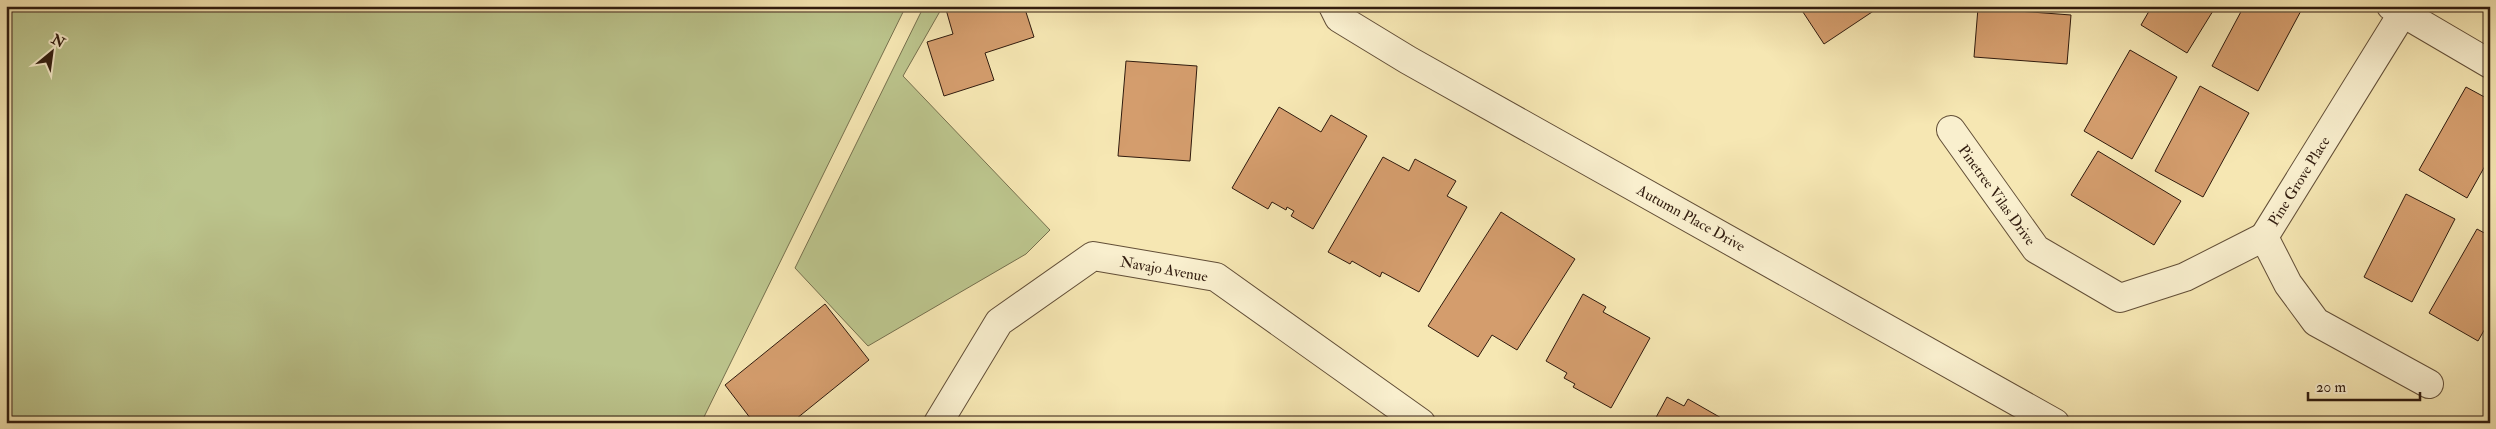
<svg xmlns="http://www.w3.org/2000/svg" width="2496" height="429" font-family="'IM FELL Double Pica',serif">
  <rect width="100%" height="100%" fill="#f6e7b3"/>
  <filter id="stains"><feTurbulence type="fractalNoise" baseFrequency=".004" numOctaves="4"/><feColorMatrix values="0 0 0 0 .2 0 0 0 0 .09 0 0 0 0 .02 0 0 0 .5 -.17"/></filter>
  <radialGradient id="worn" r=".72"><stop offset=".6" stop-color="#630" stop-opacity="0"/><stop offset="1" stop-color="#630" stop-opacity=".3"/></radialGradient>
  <g fill="#bcc58d" stroke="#76704e">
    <polygon points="6,6 906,6 701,423 6,423"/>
    <polygon points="924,6 943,6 903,76 1050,230 1026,254 868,346 795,268"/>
  </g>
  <g fill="#d49d6d" stroke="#301b0e">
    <polygon points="945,6 1024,6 1034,37 985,53 994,80 944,96 927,42 953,34"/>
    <polygon points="1799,6 1881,6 1824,44"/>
    <polygon points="2152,6 2216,6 2187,53 2141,25"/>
    <polygon points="2244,6 2303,7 2258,91 2212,66"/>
    <polygon points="1978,8 2071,15 2067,64 1974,57"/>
    <polygon points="2130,50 2177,77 2132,159 2084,131"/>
    <polygon points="1126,61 1197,66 1190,161 1118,156"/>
    <polygon points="2200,86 2249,113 2203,197 2155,171"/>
    <polygon points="2466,87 2490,100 2490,157 2467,198 2419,170"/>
    <polygon points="1279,107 1321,132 1331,115 1367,136 1313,229 1291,216 1294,211 1287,207 1286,210 1272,202 1268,209 1232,188"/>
    <polygon points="2098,151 2181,201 2154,245 2071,195"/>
    <polygon points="1383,157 1409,171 1415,159 1456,181 1447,196 1467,207 1419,292 1382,272 1380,277 1352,261 1350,264 1328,252"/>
    <polygon points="2406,194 2455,219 2412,302 2364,277"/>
    <polygon points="1501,212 1575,259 1517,350 1492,335 1478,357 1428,326"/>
    <polygon points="2477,229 2490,236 2490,320 2478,341 2429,313"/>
    <polygon points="1583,294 1606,307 1603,312 1650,338 1611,408 1573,387 1575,384 1564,378 1567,373 1546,361"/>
    <polygon points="825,304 869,360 791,423 754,423 725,385"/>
    <polygon points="1667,397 1684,406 1688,399 1730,423 1653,423"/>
  </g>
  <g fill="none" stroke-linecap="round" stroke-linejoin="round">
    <g stroke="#624e37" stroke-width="30">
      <g id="street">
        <polyline points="1333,6 1339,18 1408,60 2055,423"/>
        <polyline points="2391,6 2490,64"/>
        <polyline points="1951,130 2036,249 2120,298 2185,277 2264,237"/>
        <polyline points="2264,237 2407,6"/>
        <polyline points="2264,237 2288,284 2316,322 2429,384"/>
        <polyline points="938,423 999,322 1093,256 1216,277 1421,423"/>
      </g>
    </g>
    <use href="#street" stroke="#f9efce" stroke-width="28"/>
  </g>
  <g text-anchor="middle" stroke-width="4" stroke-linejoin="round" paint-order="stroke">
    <g font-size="15" fill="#301b0e" stroke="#f9efce">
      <text transform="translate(2299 181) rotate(-58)" y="5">Pine Grove Place</text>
      <text transform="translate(1997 195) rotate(54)" y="5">Pinetree Vilas Drive</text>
      <text transform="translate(1691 218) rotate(29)" y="5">Autumn Place Drive</text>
      <text transform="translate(1164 269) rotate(10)" y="5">Navajo Avenue</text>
    </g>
  </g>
  <rect width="2496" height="429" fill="none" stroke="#f6e7b3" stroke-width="25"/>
  <rect x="8" y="8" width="2481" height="414" fill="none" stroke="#301b0e" stroke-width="2.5"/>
  <rect x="12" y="12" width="2471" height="404" fill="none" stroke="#301b0e"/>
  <g transform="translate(52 52) rotate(29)" stroke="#f9efce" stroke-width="4" paint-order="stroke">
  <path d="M0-4L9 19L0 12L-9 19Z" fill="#301b0e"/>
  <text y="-8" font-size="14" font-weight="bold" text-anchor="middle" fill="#301b0e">N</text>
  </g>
  <path d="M2308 392v8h112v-8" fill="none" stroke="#301b0e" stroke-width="2.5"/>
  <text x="2316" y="392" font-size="15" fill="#301b0e" stroke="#f9efce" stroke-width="4" paint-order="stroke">20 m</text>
  <rect width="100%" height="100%" filter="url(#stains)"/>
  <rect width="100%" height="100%" fill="url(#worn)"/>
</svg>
